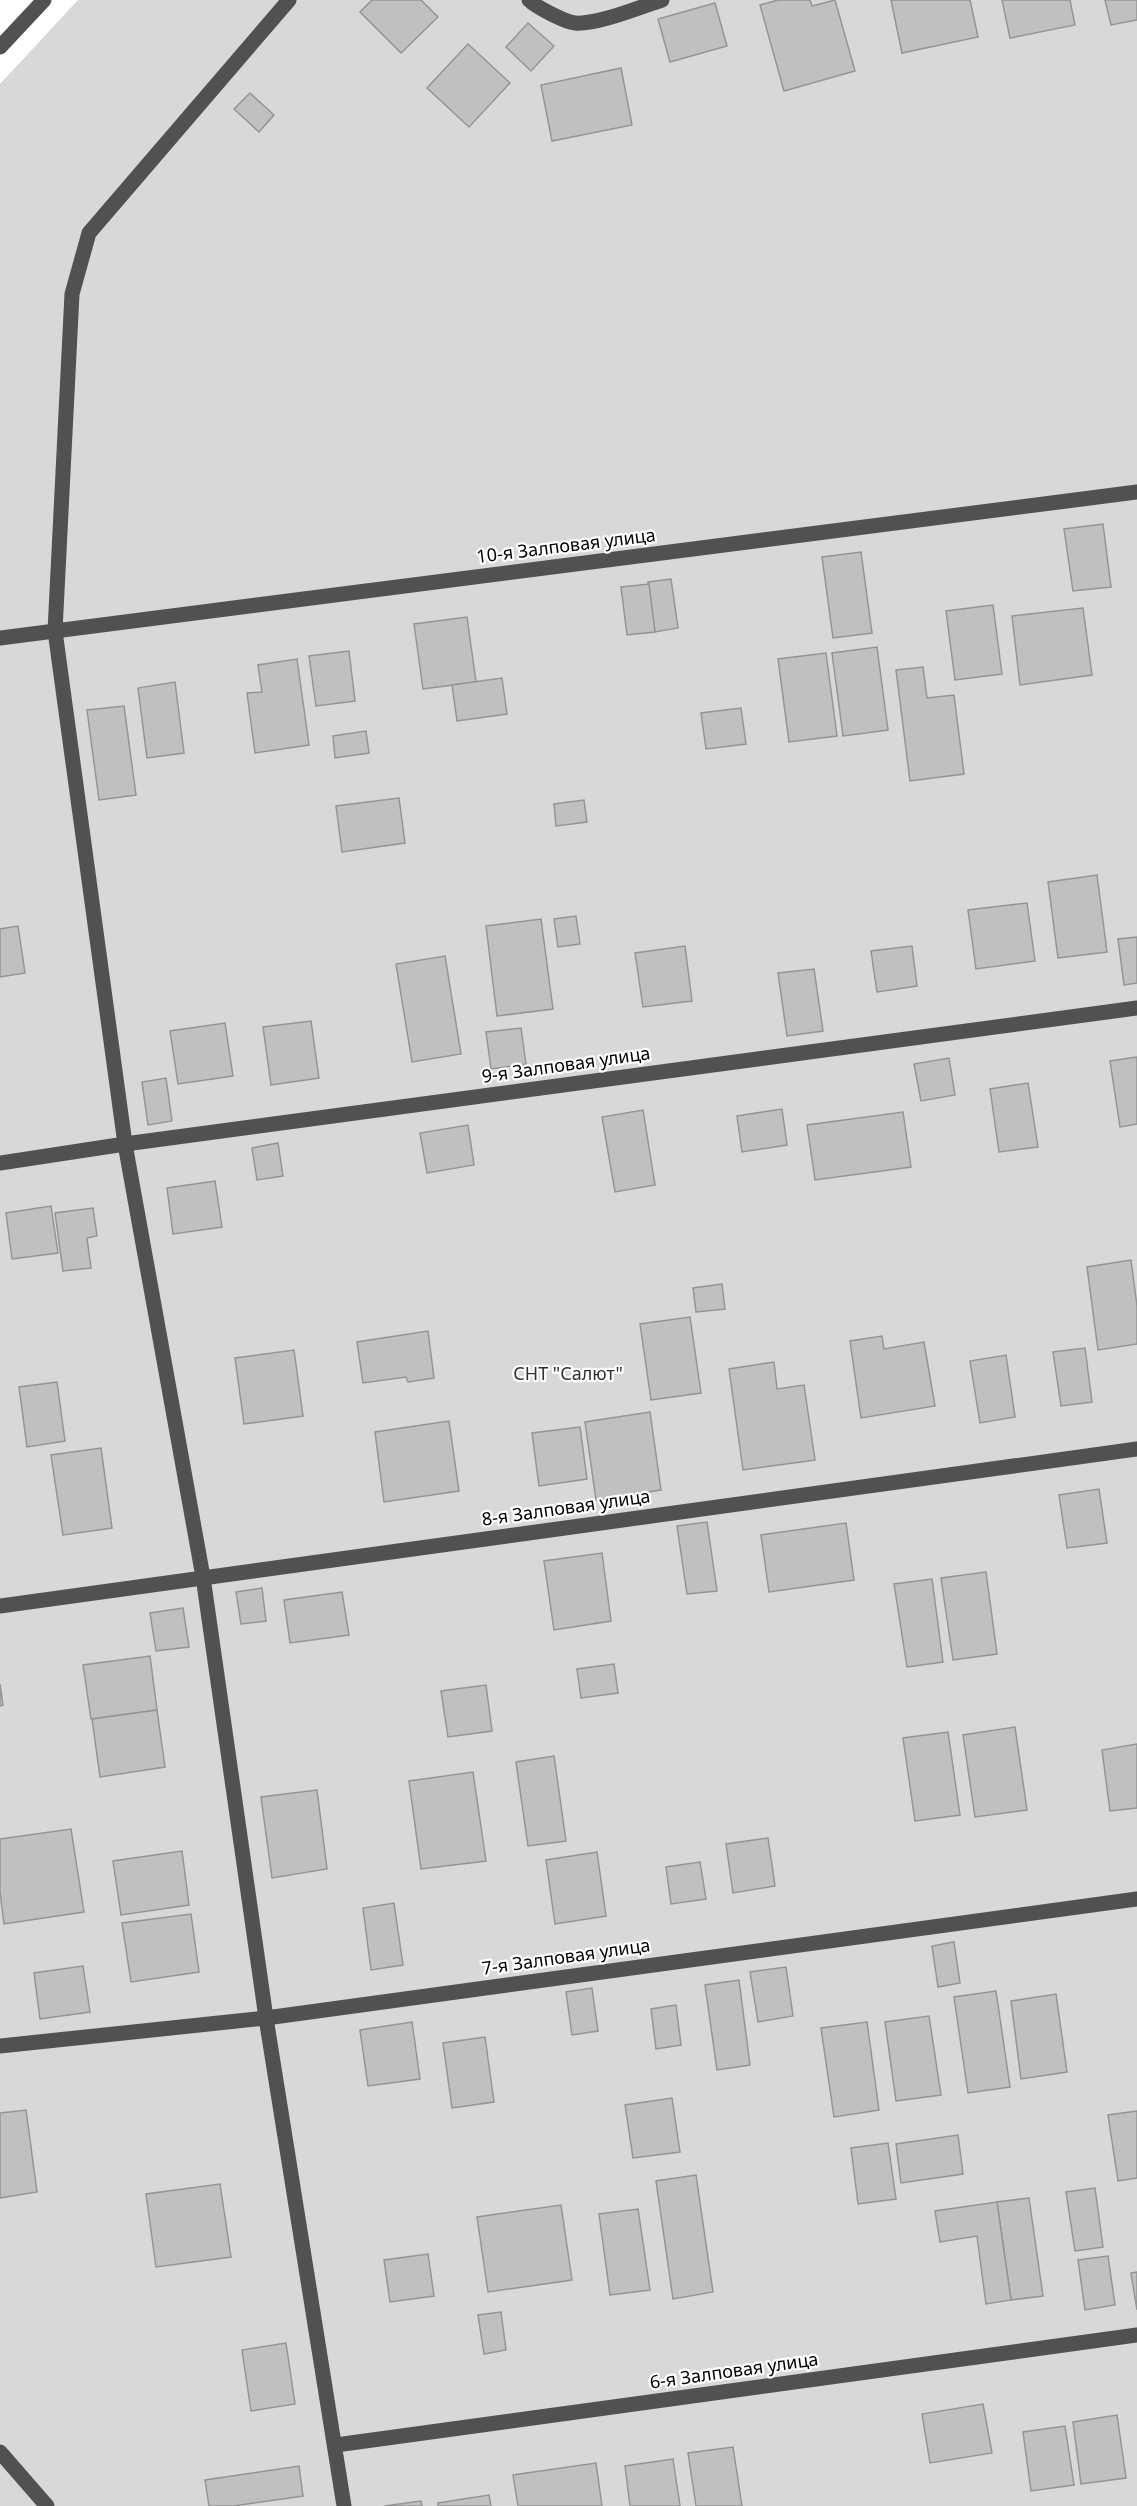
<svg xmlns="http://www.w3.org/2000/svg" width="1137" height="2506" font-family="'Noto Sans',sans-serif">
  <rect width="100%" height="100%" fill="#fff"/>
  <polygon fill="#d8d8d8" points="78,0 1137,0 1137,2506 0,2506 0,84"/>
  <g fill="#c0c0c0" stroke="#959595" stroke-width="1.5">
    <polygon points="372,0 421,0 438,17 401,53 360,12"/>
    <polygon points="778,0 810,0 812,6 835,0 855,71 784,91 760,5"/>
    <polygon points="891,0 970,0 978,37 902,53"/>
    <polygon points="1002,0 1070,0 1075,25 1010,38"/>
    <polygon points="1105,0 1137,0 1137,20 1111,25"/>
    <polygon points="715,3 727,46 670,62 658,19"/>
    <polygon points="528,23 554,46 531,71 506,47"/>
    <polygon points="468,44 510,83 469,127 427,88"/>
    <polygon points="621,68 632,125 552,141 541,85"/>
    <polygon points="250,93 274,115 259,132 234,109"/>
    <polygon points="1103,524 1111,587 1073,591 1064,529"/>
    <polygon points="861,552 872,633 833,638 822,557"/>
    <polygon points="671,579 678,628 655,632 648,582"/>
    <polygon points="649,584 655,632 627,635 621,587"/>
    <polygon points="993,605 1002,674 955,680 946,611"/>
    <polygon points="1083,608 1092,675 1020,685 1012,616"/>
    <polygon points="467,617 476,682 423,689 414,624"/>
    <polygon points="877,647 888,730 843,736 832,653"/>
    <polygon points="349,651 355,701 316,706 309,656"/>
    <polygon points="826,653 837,736 789,742 778,659"/>
    <polygon points="297,659 309,745 255,753 247,693 262,692 258,665"/>
    <polygon points="923,667 927,698 954,695 964,774 910,781 896,670"/>
    <polygon points="502,678 507,714 457,721 452,685"/>
    <polygon points="175,682 184,753 147,758 138,688"/>
    <polygon points="124,706 136,795 99,800 87,710"/>
    <polygon points="741,708 746,744 706,749 701,713"/>
    <polygon points="366,731 369,753 335,758 333,736"/>
    <polygon points="399,798 405,843 342,852 336,806"/>
    <polygon points="584,800 587,822 556,826 554,804"/>
    <polygon points="1097,875 1107,952 1058,958 1048,882"/>
    <polygon points="1027,903 1035,961 976,969 968,910"/>
    <polygon points="576,916 580,944 558,947 554,919"/>
    <polygon points="541,919 553,1009 497,1016 486,926"/>
    <polygon points="18,926 25,973 0,977 0,929"/>
    <polygon points="1137,937 1137,983 1124,985 1118,939"/>
    <polygon points="685,946 692,1001 643,1007 635,953"/>
    <polygon points="912,946 917,986 877,992 871,951"/>
    <polygon points="445,956 461,1054 412,1062 396,964"/>
    <polygon points="814,969 823,1031 787,1036 778,973"/>
    <polygon points="311,1021 319,1078 271,1085 263,1027"/>
    <polygon points="225,1023 233,1076 178,1084 170,1031"/>
    <polygon points="521,1028 526,1064 491,1069 486,1032"/>
    <polygon points="1137,1057 1137,1124 1120,1127 1110,1061"/>
    <polygon points="949,1058 955,1095 921,1101 914,1064"/>
    <polygon points="166,1078 172,1121 148,1125 142,1082"/>
    <polygon points="1028,1083 1038,1147 999,1152 990,1089"/>
    <polygon points="782,1109 787,1145 742,1152 737,1116"/>
    <polygon points="643,1110 655,1185 615,1192 602,1117"/>
    <polygon points="903,1112 911,1167 815,1180 807,1125"/>
    <polygon points="468,1125 474,1165 427,1173 420,1133"/>
    <polygon points="278,1143 283,1176 257,1180 252,1148"/>
    <polygon points="215,1181 222,1227 173,1234 167,1188"/>
    <polygon points="51,1206 58,1253 12,1259 6,1213"/>
    <polygon points="93,1208 97,1236 87,1238 91,1268 63,1271 55,1213"/>
    <polygon points="1131,1260 1137,1306 1137,1344 1098,1350 1087,1267"/>
    <polygon points="722,1284 725,1309 696,1312 693,1288"/>
    <polygon points="690,1317 701,1393 651,1400 640,1324"/>
    <polygon points="428,1331 434,1378 408,1382 406,1377 363,1383 357,1342"/>
    <polygon points="882,1336 884,1349 924,1342 935,1406 861,1418 850,1341"/>
    <polygon points="1085,1348 1092,1402 1061,1406 1053,1352"/>
    <polygon points="294,1350 303,1416 244,1424 235,1358"/>
    <polygon points="1006,1355 1015,1417 980,1423 970,1361"/>
    <polygon points="774,1362 777,1389 804,1385 815,1460 743,1470 729,1369"/>
    <polygon points="57,1382 65,1441 27,1447 19,1387"/>
    <polygon points="650,1412 661,1490 596,1500 585,1422"/>
    <polygon points="449,1421 459,1491 384,1502 375,1432"/>
    <polygon points="580,1427 587,1479 539,1486 532,1433"/>
    <polygon points="101,1448 112,1528 63,1535 51,1455"/>
    <polygon points="1099,1489 1107,1543 1067,1548 1059,1495"/>
    <polygon points="707,1522 717,1591 687,1594 677,1526"/>
    <polygon points="846,1523 854,1580 769,1592 761,1535"/>
    <polygon points="602,1553 611,1621 554,1630 544,1561"/>
    <polygon points="986,1572 997,1654 953,1660 941,1578"/>
    <polygon points="932,1579 943,1662 907,1667 894,1584"/>
    <polygon points="262,1588 266,1621 241,1624 236,1592"/>
    <polygon points="342,1592 349,1635 290,1643 284,1600"/>
    <polygon points="183,1608 189,1647 156,1651 150,1613"/>
    <polygon points="150,1656 157,1710 91,1719 83,1665"/>
    <polygon points="614,1664 618,1693 581,1698 577,1669"/>
    <polygon points="0,1684 3,1705 0,1706"/>
    <polygon points="486,1685 492,1731 448,1737 441,1691"/>
    <polygon points="157,1710 165,1767 100,1777 92,1719"/>
    <polygon points="1015,1727 1027,1810 975,1817 963,1735"/>
    <polygon points="948,1732 960,1815 915,1821 903,1738"/>
    <polygon points="1137,1744 1137,1808 1110,1811 1102,1750"/>
    <polygon points="554,1756 566,1841 528,1846 516,1762"/>
    <polygon points="473,1772 486,1861 421,1869 409,1781"/>
    <polygon points="317,1790 327,1869 272,1878 261,1797"/>
    <polygon points="71,1829 84,1912 4,1924 0,1892 0,1839"/>
    <polygon points="768,1838 775,1886 733,1893 726,1844"/>
    <polygon points="182,1851 189,1905 121,1915 113,1861"/>
    <polygon points="597,1852 606,1916 555,1924 546,1860"/>
    <polygon points="700,1862 706,1899 671,1904 666,1867"/>
    <polygon points="394,1903 403,1965 371,1970 363,1908"/>
    <polygon points="191,1914 199,1972 131,1982 122,1923"/>
    <polygon points="954,1942 960,1983 938,1987 932,1946"/>
    <polygon points="83,1966 90,2012 40,2019 34,1973"/>
    <polygon points="786,1967 793,2016 758,2022 750,1972"/>
    <polygon points="739,1980 750,2065 717,2070 705,1985"/>
    <polygon points="592,1988 598,2031 572,2035 566,1992"/>
    <polygon points="996,1991 1010,2087 968,2093 954,1997"/>
    <polygon points="1056,1994 1067,2072 1021,2079 1011,2001"/>
    <polygon points="676,2005 681,2045 656,2049 651,2009"/>
    <polygon points="929,2016 941,2095 896,2101 885,2022"/>
    <polygon points="412,2022 420,2079 368,2086 360,2030"/>
    <polygon points="867,2022 879,2110 834,2117 821,2028"/>
    <polygon points="485,2037 494,2102 452,2108 443,2043"/>
    <polygon points="672,2098 680,2152 633,2158 625,2105"/>
    <polygon points="26,2110 37,2192 0,2198 0,2113"/>
    <polygon points="1137,2111 1137,2178 1118,2181 1108,2115"/>
    <polygon points="958,2135 963,2174 901,2183 896,2144"/>
    <polygon points="888,2143 896,2199 858,2204 851,2148"/>
    <polygon points="696,2175 713,2292 673,2299 656,2181"/>
    <polygon points="220,2184 231,2257 156,2267 146,2194"/>
    <polygon points="1095,2188 1103,2247 1075,2251 1066,2192"/>
    <polygon points="1029,2198 1043,2296 1011,2300 997,2202"/>
    <polygon points="997,2202 1011,2300 986,2304 977,2236 940,2242 935,2211"/>
    <polygon points="561,2205 572,2280 488,2292 477,2217"/>
    <polygon points="638,2209 650,2290 610,2295 599,2214"/>
    <polygon points="428,2254 434,2296 390,2302 384,2260"/>
    <polygon points="1108,2256 1115,2305 1085,2310 1078,2260"/>
    <polygon points="1137,2272 1137,2310 1131,2273"/>
    <polygon points="501,2312 506,2350 484,2354 478,2315"/>
    <polygon points="286,2343 295,2404 251,2411 242,2350"/>
    <polygon points="983,2404 992,2453 930,2463 922,2414"/>
    <polygon points="1117,2415 1126,2478 1081,2484 1073,2422"/>
    <polygon points="1065,2426 1074,2485 1031,2491 1023,2432"/>
    <polygon points="733,2447 742,2506 696,2506 688,2453"/>
    <polygon points="673,2459 680,2506 630,2506 625,2466"/>
    <polygon points="596,2463 602,2506 518,2506 513,2475"/>
    <polygon points="299,2466 303,2496 233,2506 209,2506 205,2480"/>
    <polygon points="489,2495 491,2506 438,2506 438,2503"/>
    <polygon points="421,2501 422,2506 384,2506"/>
  </g>
  <g fill="none" stroke-linecap="round" stroke-linejoin="round">
    <g stroke="#515151" stroke-width="15">
      <polyline points="289,0 89,233 72,294 55,631 125,1144 203,1577 266,2018 344,2506"/>
      <path d="M529,0c7,7 36,22 46,23 22,2 65,-16 87,-23"/>
      <polyline points="0,47 44,0"/>
      <polyline points="0,638 1137,492"/>
      <polyline points="0,1163 125,1144 1137,1008"/>
      <polyline points="0,1606 1137,1449"/>
      <polyline points="0,2046 266,2018 1137,1899"/>
      <polyline points="336,2445 1137,2335"/>
      <polyline points="0,2452 47,2506"/>
    </g>
  </g>
  <g text-anchor="middle" stroke-width="4.5" stroke-linejoin="round" paint-order="stroke">
    <g font-size="18" fill="#000" stroke="#fff">
      <text transform="translate(566 546) rotate(-7)" y="6">10-я Залповая улица</text>
      <text transform="translate(566 1065) rotate(-8)" y="6">9-я Залповая улица</text>
      <text transform="translate(566 1508) rotate(-8)" y="6">8-я Залповая улица</text>
      <text transform="translate(566 1957) rotate(-8)" y="6">7-я Залповая улица</text>
      <text transform="translate(734 2371) rotate(-8)" y="6">6-я Залповая улица</text>
    </g>
    <g font-size="18" fill="#2f2f2f" stroke="#fff">
      <text x="568" y="1380">СНТ "Салют"</text>
    </g>
  </g>
</svg>
